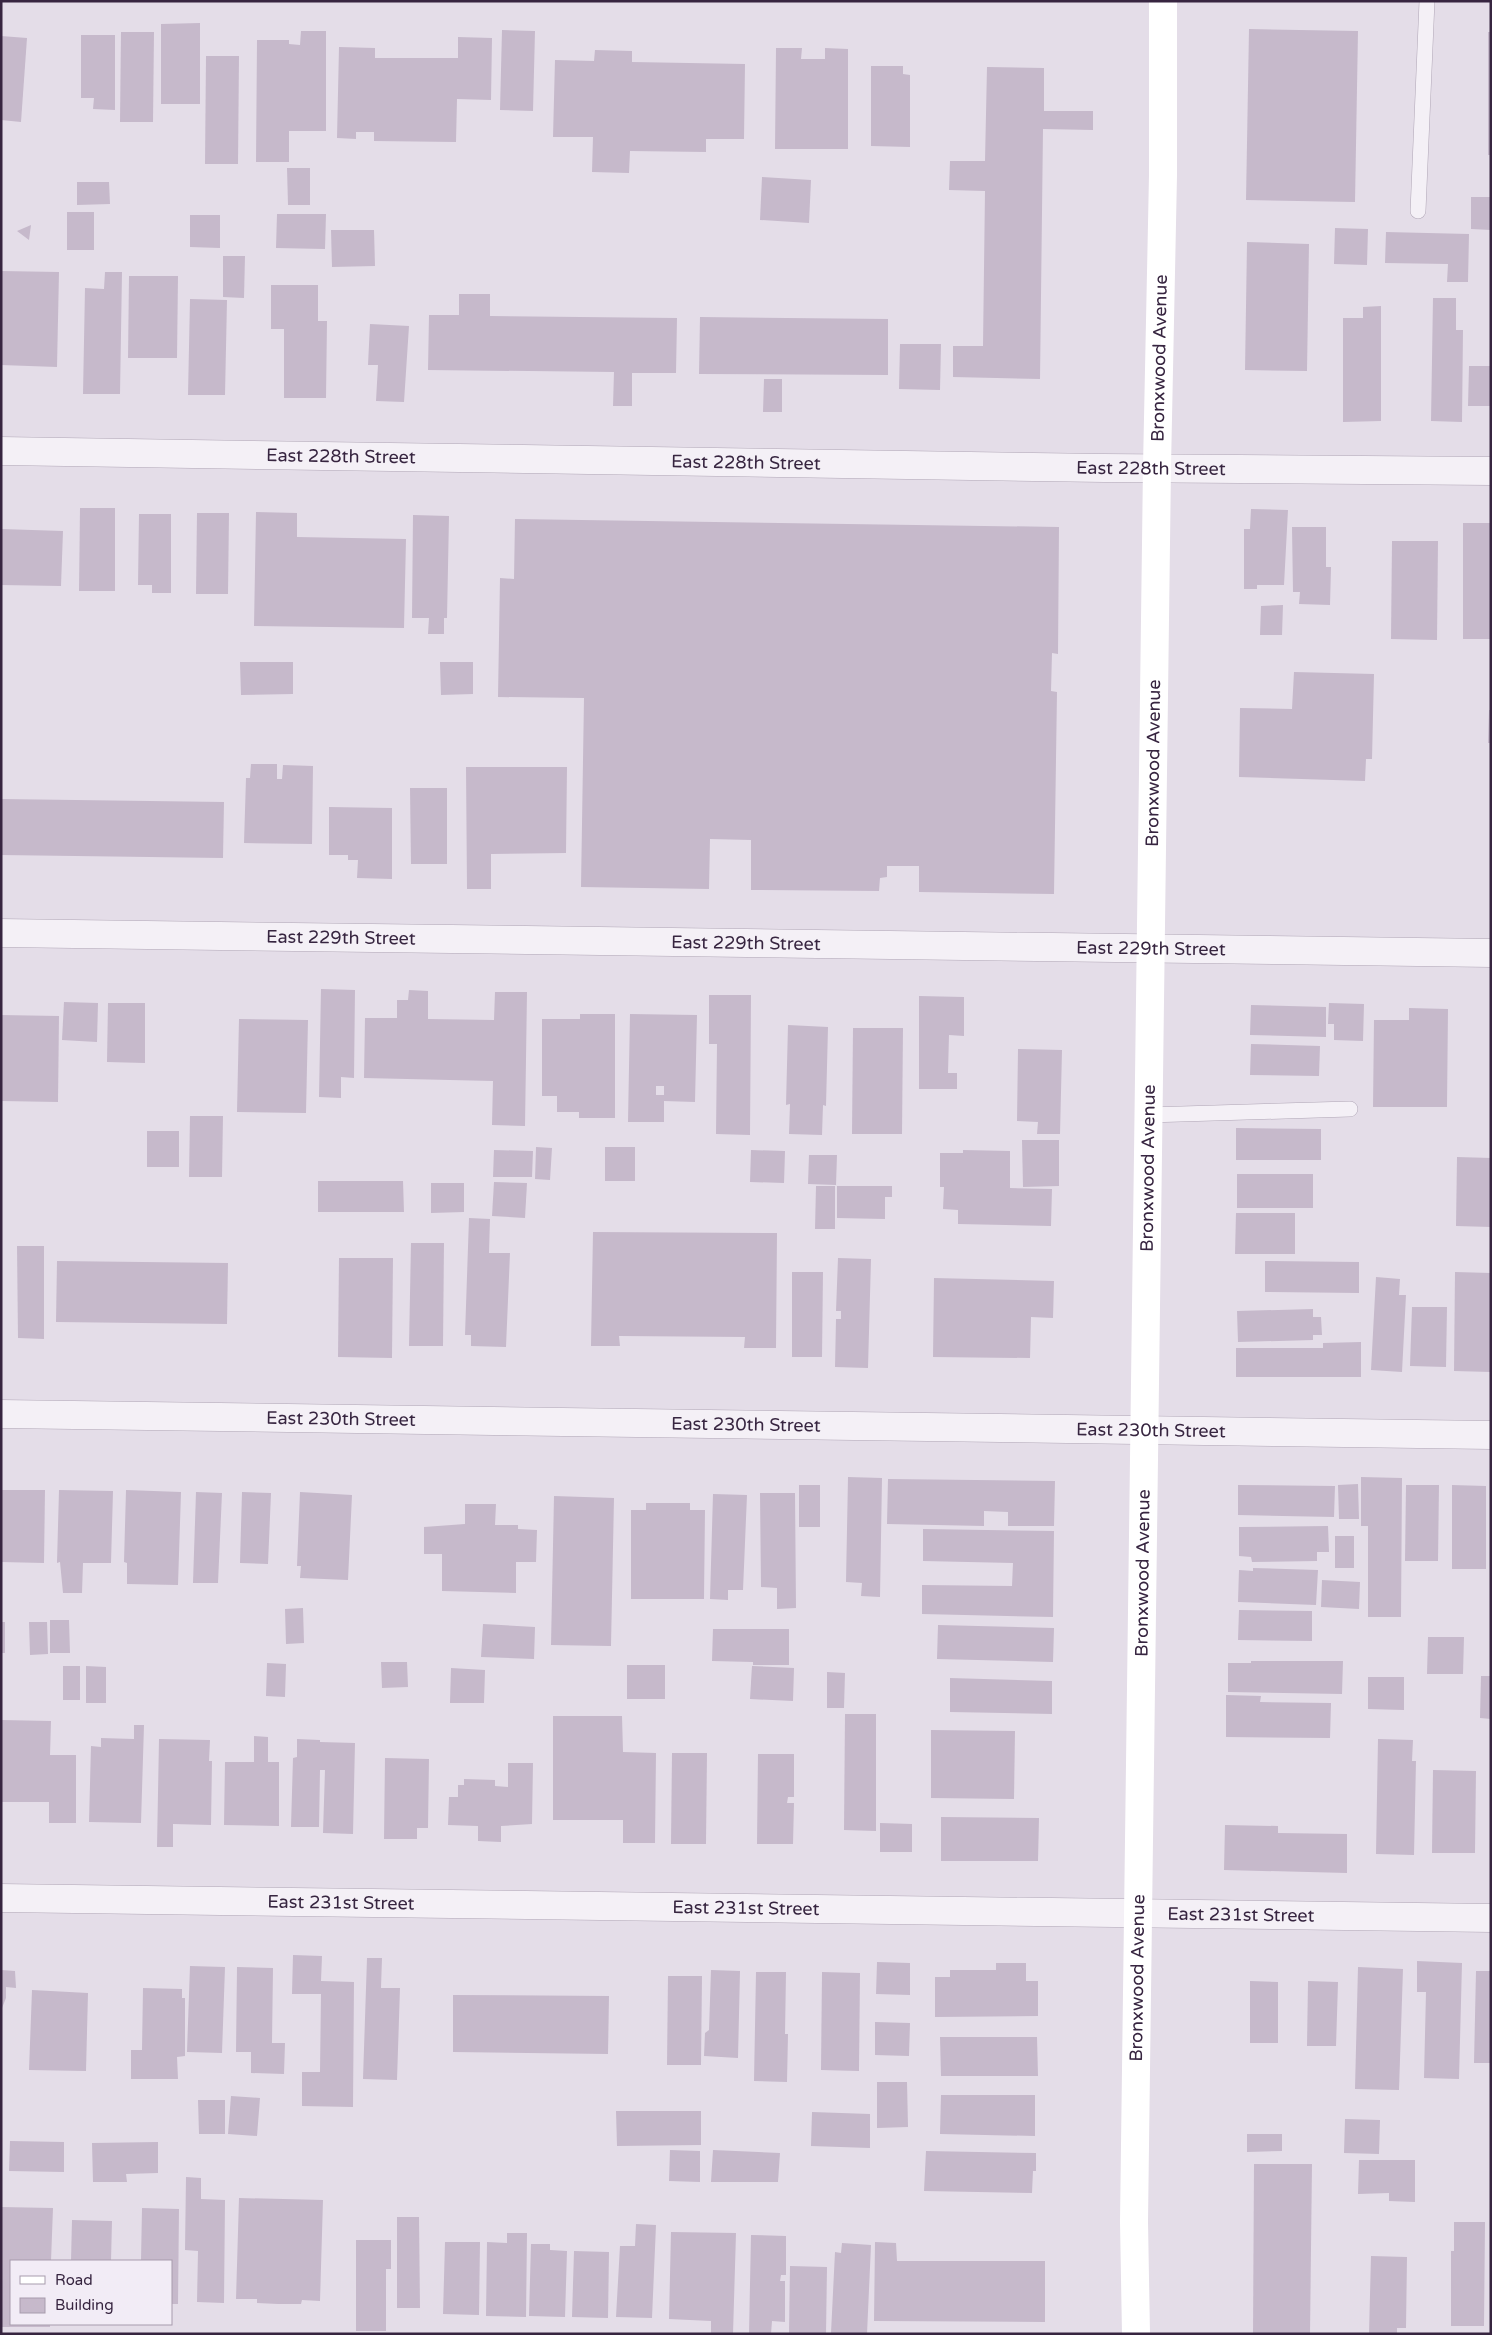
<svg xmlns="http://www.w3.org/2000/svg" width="1492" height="2335" font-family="'Varela Round',sans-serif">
  <rect width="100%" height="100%" fill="#e4dde8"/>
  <g fill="#c6b9cb" fill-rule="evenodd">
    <polygon points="200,23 200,104 161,104 161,24"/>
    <polygon points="1249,29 1358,31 1355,202 1246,200"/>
    <polygon points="502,30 535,31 533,111 500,110"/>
    <polygon points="301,31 326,31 326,131 289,131 289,162 256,162 257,40 289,40 289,44 300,45"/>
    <polygon points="121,32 154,32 153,122 120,122"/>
    <rect x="1488" y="32" width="3" height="123"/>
    <polygon points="81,35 115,35 115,110 93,109 94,98 81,98"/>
    <polygon points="1,36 27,38 21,122 1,120"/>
    <polygon points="458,37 492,38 491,100 457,99 456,142 374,141 374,132 356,132 356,139 337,138 339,47 375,48 375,58 458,58"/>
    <polygon points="776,48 802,48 801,59 825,59 825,48 848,49 848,149 775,149"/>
    <polygon points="595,50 632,51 632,62 745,64 744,139 706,139 706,152 630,151 629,173 592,172 593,137 553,137 555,60 594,61"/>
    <polygon points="206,56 239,56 238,164 205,164"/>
    <polygon points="871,66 903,66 903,74 910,75 910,147 871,146"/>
    <polygon points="987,67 1044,68 1044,111 1093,111 1093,130 1043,129 1040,379 953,377 953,346 983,346 985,191 949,190 950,161 985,161"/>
    <polygon points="287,168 310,168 310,205 288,205"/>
    <polygon points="762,177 811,180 809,223 760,220"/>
    <polygon points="77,182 109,182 110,204 77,205"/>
    <polygon points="1471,197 1491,197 1491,230 1471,229"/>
    <rect x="67" y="212" width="27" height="38"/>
    <polygon points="277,214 326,214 325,249 276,248"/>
    <polygon points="190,215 220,215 220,248 190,247"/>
    <polygon points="31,225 29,240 17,231"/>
    <polygon points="1335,228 1368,229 1367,265 1334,264"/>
    <polygon points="331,230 374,230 375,266 332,267"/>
    <polygon points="1386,232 1469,234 1468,282 1447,282 1448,264 1385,263"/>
    <polygon points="1247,242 1309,244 1307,371 1245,370"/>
    <polygon points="223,256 245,256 244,298 223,297"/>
    <polygon points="1,271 59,272 57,367 1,365"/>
    <polygon points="105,272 122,272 120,394 83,394 85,288 104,289"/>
    <polygon points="129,276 178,276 177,358 128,358"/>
    <polygon points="271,285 318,285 318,321 327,321 326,398 284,398 284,329 271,329"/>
    <polygon points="459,294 490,294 490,316 677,318 676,373 632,373 632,406 613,406 614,372 428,370 429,315 459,315"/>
    <polygon points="1433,298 1456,298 1456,330 1463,330 1462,422 1431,421"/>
    <polygon points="190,299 227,300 225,395 188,395"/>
    <polygon points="1381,306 1381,421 1343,422 1343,318 1363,318 1363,307"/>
    <polygon points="700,317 888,319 888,375 699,374"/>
    <polygon points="370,324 409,326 404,402 376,401 378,365 368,365"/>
    <polygon points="900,344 941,344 940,390 899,389"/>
    <polygon points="1469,366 1491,366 1491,406 1468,406"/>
    <polygon points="764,379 782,379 782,412 763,412"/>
    <polygon points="80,508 115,508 115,591 79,591"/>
    <polygon points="1251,509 1288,510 1284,585 1257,585 1257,589 1244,589 1244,529 1250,529"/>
    <polygon points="256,512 297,513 297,537 406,539 404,628 254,626"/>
    <polygon points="197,513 229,513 228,594 196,594"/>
    <polygon points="139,514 171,514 171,593 152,593 152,585 138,585"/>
    <polygon points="413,515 449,516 447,618 444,618 444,634 428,634 429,618 412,618"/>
    <polygon points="515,519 1059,527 1058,654 1052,653 1051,691 1057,692 1054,894 919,892 919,866 887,866 887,877 880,878 879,891 751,890 751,840 710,839 709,889 581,887 584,698 498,697 500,578 514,579"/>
    <rect x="1463" y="523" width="28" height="116"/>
    <polygon points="1292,527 1326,527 1326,567 1331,567 1330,605 1299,604 1300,592 1293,592"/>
    <polygon points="1,529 63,531 61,586 1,585"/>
    <polygon points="1392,541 1438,541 1437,640 1391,639"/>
    <polygon points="1283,605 1282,635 1260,635 1261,606"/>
    <polygon points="240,662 293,662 293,694 241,695"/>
    <polygon points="440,662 473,662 473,694 441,695"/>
    <polygon points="1294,672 1374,674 1372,759 1366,759 1365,781 1239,777 1240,708 1292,709"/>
    <polygon points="1489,710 1491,710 1491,743 1488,743"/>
    <polygon points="251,764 277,764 277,779 282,779 283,765 313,766 312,844 244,843 246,778 250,778"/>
    <polygon points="466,767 567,767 566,853 491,854 491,889 467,889"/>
    <polygon points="410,788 447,788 447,864 411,864"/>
    <polygon points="1,799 224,802 223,858 1,855"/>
    <polygon points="329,807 392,808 392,879 357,878 358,860 348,860 348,855 329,855"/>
    <polygon points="321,989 355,990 354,1078 341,1077 341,1098 319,1097"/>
    <polygon points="409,990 428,991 428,1019 494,1020 495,992 527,992 525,1126 492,1125 493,1081 364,1078 365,1018 397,1018 397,1000 408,1000"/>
    <polygon points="709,995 751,995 750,1135 716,1134 717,1044 709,1044"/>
    <polygon points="919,996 964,997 964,1036 949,1035 948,1073 957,1073 957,1089 919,1089"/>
    <polygon points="64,1002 98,1003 97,1042 62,1040"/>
    <polygon points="108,1003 145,1003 145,1063 107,1062"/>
    <polygon points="1329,1003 1364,1004 1363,1041 1334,1040 1334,1024 1328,1024"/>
    <polygon points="1251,1005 1326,1007 1326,1037 1250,1035"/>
    <polygon points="1409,1008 1448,1009 1447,1107 1373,1107 1374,1020 1409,1020"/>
    <polygon points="580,1014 615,1014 615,1118 579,1118 579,1112 557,1112 557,1096 542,1096 542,1019 580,1019"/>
    <path d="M630,1014l67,1 -2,87 -31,-1v21h-36zM656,1086h8v9h-8z"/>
    <polygon points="1,1015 59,1016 58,1102 1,1101"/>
    <polygon points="239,1019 308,1020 306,1113 237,1112"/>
    <polygon points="788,1025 828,1027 826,1106 823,1105 822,1135 789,1134 790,1104 786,1105"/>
    <polygon points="853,1028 903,1028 902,1134 852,1134"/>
    <polygon points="1251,1044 1320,1046 1319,1076 1250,1075"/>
    <polygon points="1018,1049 1062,1050 1060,1134 1037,1134 1038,1122 1017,1121"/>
    <polygon points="190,1116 223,1116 222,1177 189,1177"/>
    <polygon points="1236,1128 1321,1129 1321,1160 1236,1160"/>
    <rect x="147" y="1131" width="32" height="36"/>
    <polygon points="1022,1140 1059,1140 1059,1186 1023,1187"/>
    <polygon points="536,1147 552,1148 550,1180 535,1179"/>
    <rect x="605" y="1147" width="30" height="34"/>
    <polygon points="494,1150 533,1151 532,1177 493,1177"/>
    <polygon points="751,1150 785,1151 784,1183 750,1182"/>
    <polygon points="963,1150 1010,1151 1010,1188 1052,1189 1051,1226 958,1224 958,1210 943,1209 944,1187 940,1187 940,1153 963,1153"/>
    <polygon points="809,1155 837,1155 836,1185 808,1184"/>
    <polygon points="1457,1157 1491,1158 1491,1227 1456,1226"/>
    <rect x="1237" y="1174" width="76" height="34"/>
    <polygon points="318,1181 403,1181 404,1212 318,1212"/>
    <polygon points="494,1182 527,1183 525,1218 492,1216"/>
    <polygon points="431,1183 464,1183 464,1212 431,1213"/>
    <polygon points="816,1186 835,1186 835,1229 815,1229"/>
    <polygon points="837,1186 892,1186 892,1197 885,1197 885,1219 837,1218"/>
    <polygon points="1236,1213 1295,1213 1295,1254 1235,1254"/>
    <polygon points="469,1218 490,1219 489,1253 510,1253 506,1347 471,1346 471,1335 465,1335"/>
    <polygon points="593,1232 777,1233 776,1348 744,1348 745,1337 619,1336 620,1346 591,1346"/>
    <polygon points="411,1243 444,1243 443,1346 409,1346"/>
    <polygon points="17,1246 44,1246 44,1339 18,1338"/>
    <polygon points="339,1258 393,1258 392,1358 338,1357"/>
    <polygon points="838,1258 871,1259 868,1368 835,1367 836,1319 841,1319 841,1311 836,1311"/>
    <polygon points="57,1261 228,1263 227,1324 56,1322"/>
    <polygon points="1265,1261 1359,1262 1359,1293 1265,1292"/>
    <polygon points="792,1272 823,1272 822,1357 792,1357"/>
    <polygon points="1455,1272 1491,1273 1491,1372 1454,1371"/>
    <polygon points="1376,1277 1400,1279 1399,1295 1406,1295 1402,1372 1371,1370"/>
    <polygon points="934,1278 1054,1281 1053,1318 1031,1317 1030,1358 933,1357"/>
    <polygon points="1412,1307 1447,1307 1446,1367 1410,1366"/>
    <polygon points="1313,1309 1313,1317 1321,1317 1322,1335 1313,1335 1313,1340 1238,1342 1237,1311"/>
    <polygon points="1361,1342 1361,1377 1236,1377 1236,1348 1323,1348 1323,1343"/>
    <polygon points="848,1477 882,1478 880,1597 861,1596 862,1583 846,1582"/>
    <polygon points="1361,1477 1402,1478 1401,1617 1368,1617 1368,1526 1361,1526"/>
    <polygon points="888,1479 1055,1481 1054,1526 1008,1526 1008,1512 984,1511 984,1526 887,1524"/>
    <polygon points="1358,1484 1359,1519 1339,1519 1338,1485"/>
    <rect x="799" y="1485" width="21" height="42"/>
    <polygon points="1238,1485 1335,1486 1334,1517 1238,1515"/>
    <polygon points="1406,1485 1439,1485 1438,1561 1405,1561"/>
    <polygon points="1452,1485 1486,1486 1486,1569 1452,1569"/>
    <polygon points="1,1490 45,1490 44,1563 1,1562"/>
    <polygon points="59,1490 113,1491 111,1563 83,1563 82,1593 63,1593 60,1562 57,1563"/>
    <polygon points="126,1490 181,1492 178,1585 127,1584 127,1563 124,1562"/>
    <polygon points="196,1492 222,1493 218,1583 193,1583"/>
    <polygon points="242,1492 271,1493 268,1564 240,1563"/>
    <polygon points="300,1492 352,1495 348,1580 300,1578 301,1566 297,1566"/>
    <polygon points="760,1493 795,1493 796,1608 777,1609 777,1588 761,1587"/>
    <polygon points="713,1494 747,1495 743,1590 728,1590 728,1600 710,1599"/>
    <polygon points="554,1496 614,1498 611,1646 551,1645"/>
    <polygon points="646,1503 690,1503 690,1510 705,1510 704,1599 631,1599 631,1510 646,1510"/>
    <polygon points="465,1504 496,1504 495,1525 518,1525 518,1529 537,1530 536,1562 516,1562 516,1593 442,1591 442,1554 424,1554 424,1527 465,1524"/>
    <polygon points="1328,1526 1329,1552 1317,1552 1317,1561 1252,1562 1251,1557 1239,1556 1239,1527"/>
    <polygon points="923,1529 1054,1531 1053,1617 922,1614 922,1585 1012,1586 1013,1563 923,1561"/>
    <rect x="1335" y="1536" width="19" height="32"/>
    <polygon points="1253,1568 1318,1570 1316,1605 1238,1602 1239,1570 1253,1571"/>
    <polygon points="1322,1580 1360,1582 1359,1609 1321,1607"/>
    <polygon points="303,1608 304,1643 286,1644 285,1609"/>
    <polygon points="1239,1610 1312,1611 1312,1641 1238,1640"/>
    <polygon points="50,1620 69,1620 70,1653 50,1653"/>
    <rect x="1" y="1622" width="4" height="31"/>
    <polygon points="29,1622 47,1622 48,1654 30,1655"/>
    <polygon points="483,1624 535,1627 534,1659 481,1657"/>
    <polygon points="938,1625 1054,1628 1053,1662 937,1659"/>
    <polygon points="713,1629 789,1629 789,1665 753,1665 753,1662 712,1661"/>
    <polygon points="1428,1637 1464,1637 1463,1674 1427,1674"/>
    <polygon points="1251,1661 1343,1661 1342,1694 1228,1692 1228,1663 1251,1663"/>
    <polygon points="381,1662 407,1662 408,1687 382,1688"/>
    <polygon points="267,1663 286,1664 285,1697 266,1696"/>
    <rect x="627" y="1665" width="38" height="34"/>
    <rect x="63" y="1666" width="17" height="34"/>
    <polygon points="86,1666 106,1667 106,1703 86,1703"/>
    <polygon points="752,1666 794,1668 793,1701 750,1699"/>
    <polygon points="451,1668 485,1670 484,1703 450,1703"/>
    <polygon points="827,1672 845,1673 844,1708 827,1708"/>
    <polygon points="1481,1676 1491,1676 1491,1719 1480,1718"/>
    <polygon points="1368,1677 1404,1677 1404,1710 1368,1709"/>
    <polygon points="950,1678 1052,1681 1052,1714 950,1712"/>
    <polygon points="1226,1695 1261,1696 1260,1702 1331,1703 1330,1738 1226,1737"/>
    <polygon points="845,1714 876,1714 876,1831 844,1830"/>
    <polygon points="553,1716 622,1716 623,1752 656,1753 655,1843 623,1843 623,1820 553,1820"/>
    <polygon points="1,1720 51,1721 50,1755 76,1755 76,1823 49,1823 49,1802 1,1802"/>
    <polygon points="134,1725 144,1725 141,1823 89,1822 91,1746 101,1747 101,1738 134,1739"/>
    <polygon points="931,1730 1015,1731 1014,1799 931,1798"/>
    <polygon points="254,1736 268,1737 268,1762 279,1762 279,1826 224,1825 225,1762 254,1762"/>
    <polygon points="159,1739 210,1740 209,1761 212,1761 211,1825 173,1824 173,1847 157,1847"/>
    <polygon points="297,1739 320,1740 320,1742 355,1743 353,1834 323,1833 325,1770 320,1770 319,1827 291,1827 293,1758 297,1757"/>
    <polygon points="1378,1739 1413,1740 1412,1761 1416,1761 1414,1855 1376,1854"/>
    <polygon points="672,1753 707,1753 706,1844 671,1844"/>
    <polygon points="758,1754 794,1754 794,1797 788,1797 787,1803 794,1803 793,1844 757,1844"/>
    <polygon points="385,1758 429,1759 428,1828 417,1828 417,1839 384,1839"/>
    <polygon points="508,1763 533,1763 532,1824 501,1826 501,1842 478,1841 478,1826 448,1825 449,1797 458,1797 458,1785 464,1785 464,1779 495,1780 495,1786 508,1787"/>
    <polygon points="1433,1770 1476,1771 1475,1853 1432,1853"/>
    <polygon points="941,1817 1039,1818 1038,1861 941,1861"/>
    <polygon points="880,1823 912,1824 912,1852 880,1852"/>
    <polygon points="1225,1825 1278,1826 1278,1833 1347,1834 1347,1873 1224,1870"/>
    <polygon points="293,1955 322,1956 321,1981 354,1982 353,2107 302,2106 302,2072 320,2072 321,1994 292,1994"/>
    <polygon points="367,1958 382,1958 381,1988 400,1988 397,2080 363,2079"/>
    <polygon points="1417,1961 1462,1963 1459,2079 1424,2078 1426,1992 1417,1992"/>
    <polygon points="877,1962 910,1963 910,1995 876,1994"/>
    <polygon points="996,1963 1026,1963 1026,1981 1038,1981 1038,2016 935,2017 935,1977 950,1977 950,1970 996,1970"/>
    <polygon points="190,1966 225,1967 222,2053 187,2052"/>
    <polygon points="237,1967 273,1968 272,2043 285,2043 284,2074 251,2073 251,2052 236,2052"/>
    <polygon points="1358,1967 1403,1969 1399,2090 1355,2089"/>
    <polygon points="1,1970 15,1971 16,1988 6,1987 6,1998 2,2008"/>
    <polygon points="711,1970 740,1971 738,2058 704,2056 705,2033 709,2030"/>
    <polygon points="1476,1971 1491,1971 1491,2063 1474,2063"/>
    <polygon points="756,1972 786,1972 785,2034 788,2034 787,2082 754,2081"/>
    <polygon points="822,1972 860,1973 859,2071 821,2070"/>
    <polygon points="668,1976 702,1976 701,2065 667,2065"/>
    <polygon points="1250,1981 1278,1982 1278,2043 1250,2043"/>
    <polygon points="1308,1981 1338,1982 1336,2046 1307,2046"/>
    <polygon points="143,1988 182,1989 182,1998 185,1998 185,2056 177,2057 178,2079 131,2079 131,2050 142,2050"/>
    <polygon points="32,1990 88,1993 86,2071 29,2070"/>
    <polygon points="453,1995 609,1996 608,2054 453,2052"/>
    <polygon points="875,2022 910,2023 909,2056 875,2055"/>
    <polygon points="940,2037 1037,2037 1038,2076 941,2076"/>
    <polygon points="877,2082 907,2082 908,2127 877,2128"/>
    <polygon points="941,2095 1035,2095 1035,2136 940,2134"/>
    <polygon points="231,2096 260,2098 257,2136 228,2134"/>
    <polygon points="198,2100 225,2100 225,2134 199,2134"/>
    <polygon points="616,2111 701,2111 701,2145 617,2146"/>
    <polygon points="812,2112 870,2114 870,2148 811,2146"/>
    <polygon points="1345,2119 1380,2120 1379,2154 1344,2153"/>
    <polygon points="1247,2134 1282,2134 1282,2151 1247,2152"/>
    <polygon points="10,2141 64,2142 64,2172 9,2171"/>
    <polygon points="158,2142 158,2173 126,2174 127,2182 93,2182 92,2143"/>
    <polygon points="670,2150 700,2151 700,2182 669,2181"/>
    <polygon points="713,2150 780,2153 778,2182 711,2182"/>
    <polygon points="926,2151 1036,2153 1036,2171 1033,2171 1032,2193 924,2191"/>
    <polygon points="1359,2160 1415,2160 1415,2202 1389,2201 1389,2193 1358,2194"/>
    <polygon points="1254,2164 1312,2164 1310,2334 1253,2334"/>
    <polygon points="186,2177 201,2178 201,2199 225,2200 224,2303 197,2302 198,2251 185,2250"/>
    <polygon points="239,2198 323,2200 320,2301 302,2300 301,2304 278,2304 257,2303 257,2299 236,2299"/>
    <polygon points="1,2207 53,2208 51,2261 11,2261 11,2324 50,2324 50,2327 1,2327"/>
    <polygon points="142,2208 179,2209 178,2304 171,2304 171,2261 141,2261"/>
    <polygon points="397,2217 419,2217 420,2308 397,2308"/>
    <polygon points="72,2220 112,2221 111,2261 71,2261"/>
    <polygon points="1454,2222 1485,2222 1484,2326 1451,2326 1451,2251 1454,2251"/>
    <polygon points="636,2224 656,2225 652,2318 616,2317 620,2246 635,2246"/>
    <polygon points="671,2232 736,2233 733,2334 711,2333 711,2321 669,2319"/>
    <polygon points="507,2233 527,2233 526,2317 486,2316 487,2242 507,2243"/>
    <polygon points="751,2235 786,2236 786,2275 781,2275 780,2281 785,2281 785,2322 772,2321 771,2334 749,2334"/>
    <polygon points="356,2240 391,2240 391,2269 386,2269 386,2331 356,2331"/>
    <polygon points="445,2242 480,2242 479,2315 443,2314"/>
    <polygon points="875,2242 896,2243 897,2261 1045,2261 1045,2322 874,2321"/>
    <polygon points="842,2243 871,2245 867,2334 831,2333 835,2252 841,2253"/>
    <polygon points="531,2244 550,2244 550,2250 567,2251 565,2317 529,2316"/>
    <polygon points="574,2251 609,2252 608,2318 572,2317"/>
    <polygon points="1371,2256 1407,2257 1406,2328 1397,2328 1397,2334 1369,2334"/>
    <polygon points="790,2266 827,2267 826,2334 789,2333"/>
  </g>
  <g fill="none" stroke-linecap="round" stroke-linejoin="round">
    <g stroke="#b0a6b6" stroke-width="16">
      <g id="lane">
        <polyline points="1418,211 1427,1"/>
        <polyline points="1148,1115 1350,1109"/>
      </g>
    </g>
    <g stroke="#b0a6b6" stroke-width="29">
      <g id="street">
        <path id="s1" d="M1,451l1103,17 387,3"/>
        <path id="s2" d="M1,933l1490,20"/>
        <path id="s3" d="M1,1414l1490,21"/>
        <path id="s4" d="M1,1898l1490,20"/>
      </g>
    </g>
    <use href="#lane" stroke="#f4f0f6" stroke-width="15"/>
    <use href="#street" stroke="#f4f0f6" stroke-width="28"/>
    <path stroke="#fff" stroke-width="28" id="s5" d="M1136,2334l-2,-112 23,-1755 6,-292v-174"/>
  </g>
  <g text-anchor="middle" stroke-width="4" stroke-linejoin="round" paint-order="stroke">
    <g font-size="18" fill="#372540" stroke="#f2ecf6">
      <text dy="6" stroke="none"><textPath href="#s5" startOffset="1976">Bronxwood Avenue</textPath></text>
      <text dy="6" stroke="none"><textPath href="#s1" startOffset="340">East 228th Street</textPath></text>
      <text dy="6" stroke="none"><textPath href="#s1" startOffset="745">East 228th Street</textPath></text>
      <text dy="6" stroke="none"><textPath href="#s1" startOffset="1150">East 228th Street</textPath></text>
      <text dy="6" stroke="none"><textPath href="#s5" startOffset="1571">Bronxwood Avenue</textPath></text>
      <text dy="6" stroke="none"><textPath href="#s2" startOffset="340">East 229th Street</textPath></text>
      <text dy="6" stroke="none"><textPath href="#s2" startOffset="745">East 229th Street</textPath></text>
      <text dy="6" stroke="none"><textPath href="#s2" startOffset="1150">East 229th Street</textPath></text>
      <text dy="6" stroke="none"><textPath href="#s5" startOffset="1166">Bronxwood Avenue</textPath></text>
      <text dy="6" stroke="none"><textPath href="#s3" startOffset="340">East 230th Street</textPath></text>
      <text dy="6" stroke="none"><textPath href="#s3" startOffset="745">East 230th Street</textPath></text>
      <text dy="6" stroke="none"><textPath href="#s3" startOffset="1150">East 230th Street</textPath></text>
      <text dy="6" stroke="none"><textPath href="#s5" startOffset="761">Bronxwood Avenue</textPath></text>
      <text dy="6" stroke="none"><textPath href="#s4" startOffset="340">East 231st Street</textPath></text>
      <text dy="6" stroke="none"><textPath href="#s4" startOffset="745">East 231st Street</textPath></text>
      <text dy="6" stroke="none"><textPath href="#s4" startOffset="1240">East 231st Street</textPath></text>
      <text dy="6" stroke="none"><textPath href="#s5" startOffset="356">Bronxwood Avenue</textPath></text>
    </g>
  </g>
  <rect width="1492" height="2335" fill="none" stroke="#372540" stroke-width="5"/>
  <rect x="10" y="2260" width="162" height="65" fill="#f2ecf6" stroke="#a79cad"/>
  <rect x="20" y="2276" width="25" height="8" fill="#ffffff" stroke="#a79cad"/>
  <text x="55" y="2285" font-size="15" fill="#372540">Road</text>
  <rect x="20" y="2298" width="25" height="15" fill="#c6b9cb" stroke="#a79cad"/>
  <text x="55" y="2310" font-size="15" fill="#372540">Building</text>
</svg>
